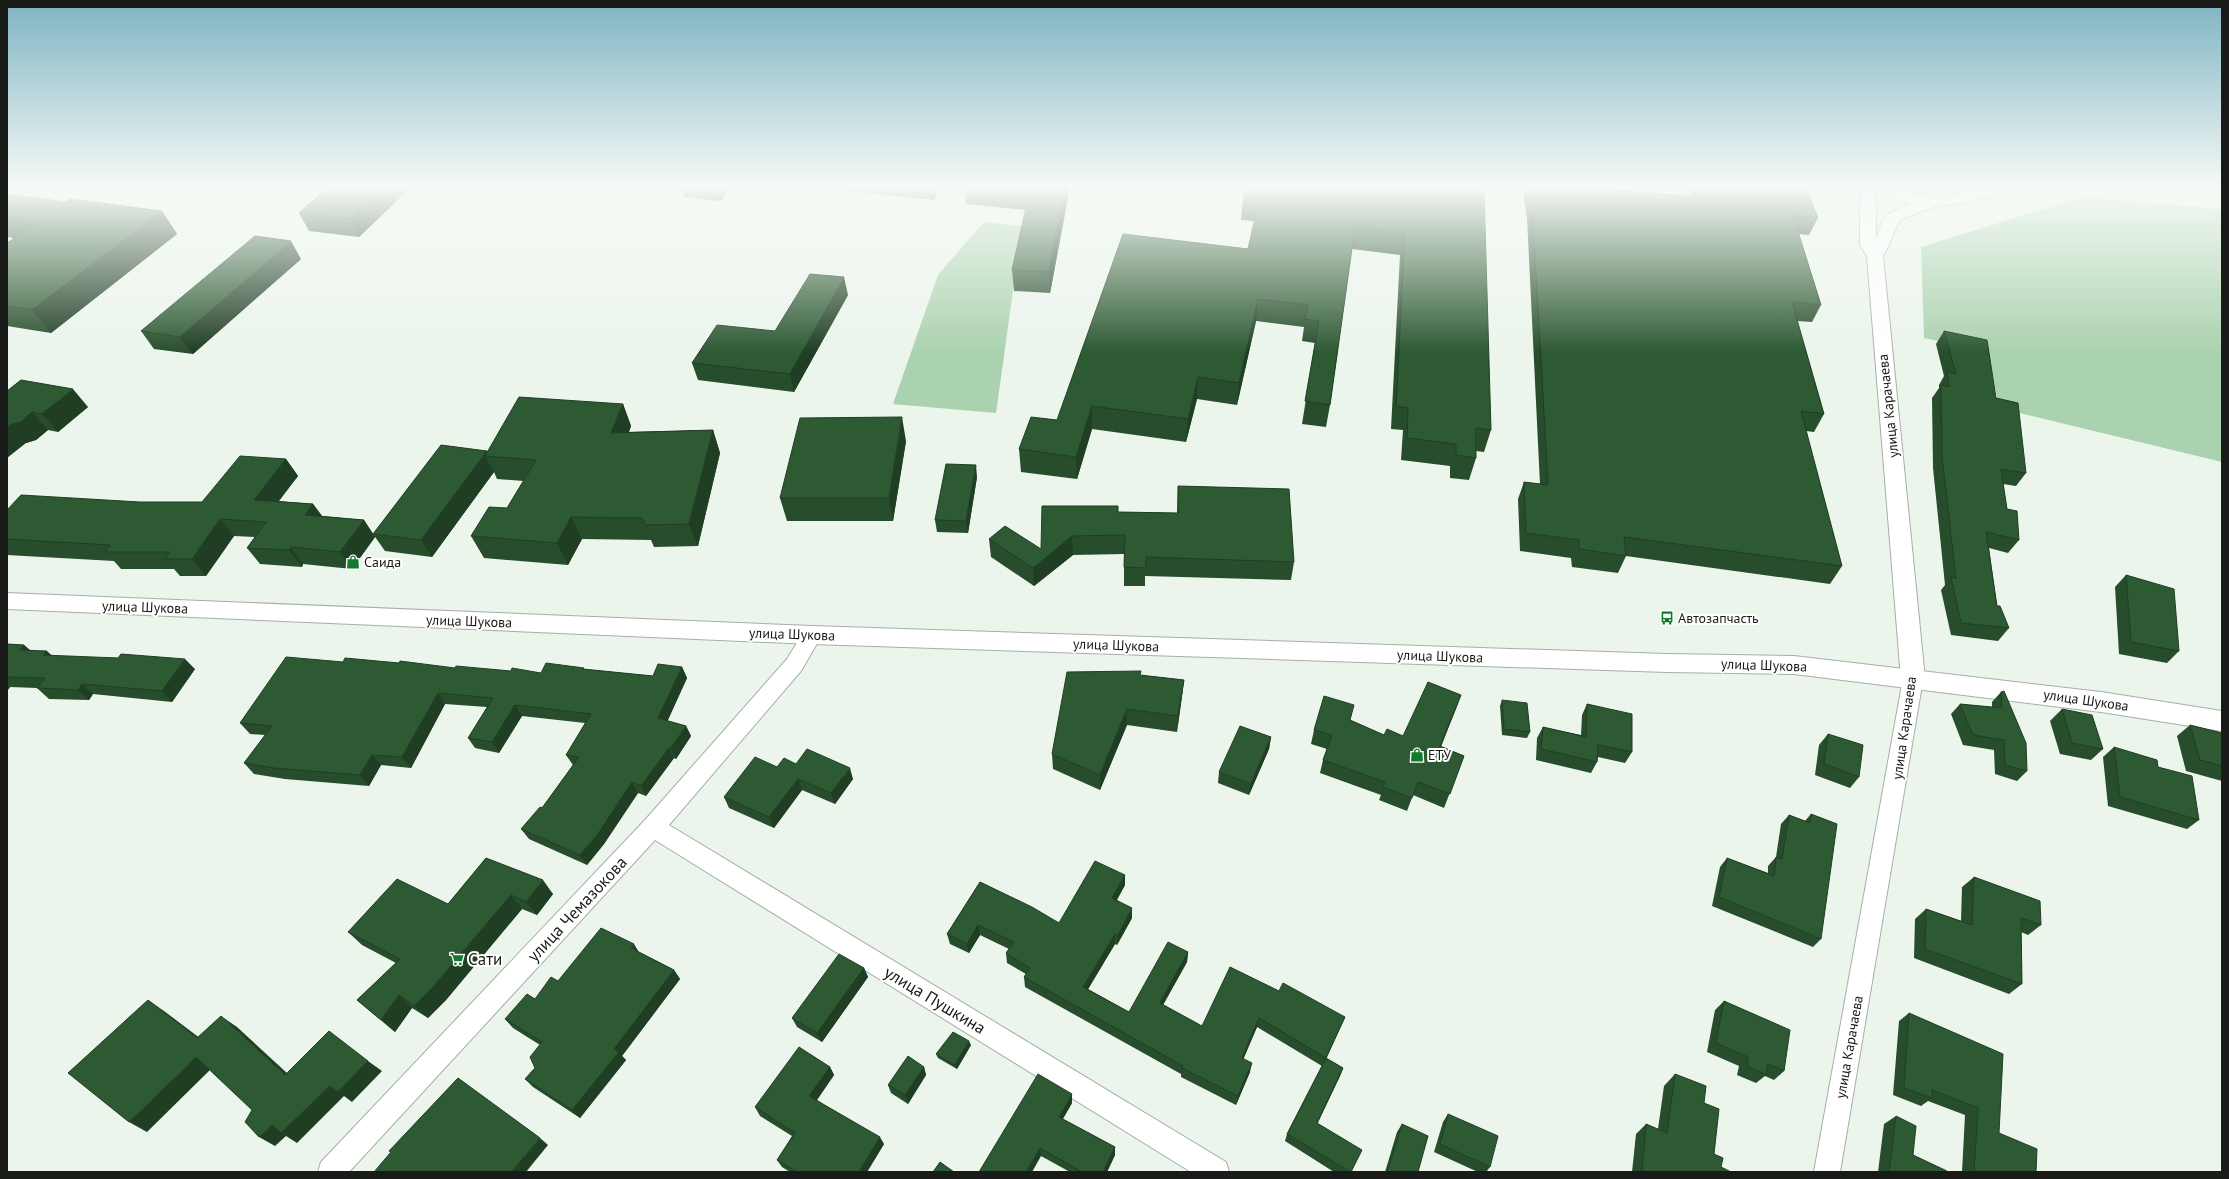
<svg xmlns="http://www.w3.org/2000/svg" width="2229" height="1179" font-family="'PT Sans',sans-serif">
  <rect width="100%" height="100%" fill="#ebf5ec"/>
  <g fill="#aad2ae">
    <path d="M1896,187h42v2l-1,3c-14,7 -28,2 -41,-5z"/>
    <polygon points="2083,197 2222,209 2222,462 1999,408 1988,351 1924,338 1921,247"/>
    <polygon points="984,222 1022,226 996,413 893,404 938,275"/>
  </g>
  <g fill="none" stroke-linecap="round" stroke-linejoin="round">
    <g stroke="#a6afa6" stroke-width="2">
      <g id="minor">
        <polygon points="2214,187 2222,187 2222,192"/>
        <polygon points="812,627 819,630 822,635 801,671 669,825 1226,1162 1229,1172 1191,1172 655,840 349,1172 318,1172 321,1162 645,820 787,659 805,630"/>
        <polygon points="1913,671 1920,673 1923,679 1840,1172 1814,1172 1903,679 1906,673"/>
      </g>
    </g>
    <g stroke="#a6afa6" stroke-width="2">
      <path id="tertiary" d="M1863,187h34l18,8 15,2 34,-3 27,-7h28l-2,3 -53,13 -28,3 -35,13c-8,11 -10,25 -18,37l42,423 -4,7 -8,2 -8,-2 -4,-7 -34,-423 -7,-11v-51zM1879,188l14,11 19,5c-25,9 -28,9 -36,35v-45z"/>
    </g>
    <g stroke="#a6afa6" stroke-width="2">
      <polygon id="secondary" points="7,593 812,626 1667,654 1794,656 2101,692 2222,711 2222,731 2101,712 1794,674 1667,672 812,644 7,609"/>
    </g>
    <use href="#minor" fill="#fff" fill-rule="evenodd"/>
    <use href="#tertiary" fill="#fff" fill-rule="evenodd"/>
    <use href="#secondary" fill="#fff" fill-rule="evenodd"/>
  </g>
  <g fill="#274d2c">
    <polygon points="328,187 411,187 359,237 309,231 299,213"/>
    <polygon points="681,187 731,187 721,201 684,197"/>
    <polygon points="809,187 940,187 934,200"/>
    <polygon points="965,187 1069,187 1069,192 1050,293 1014,291 1012,270 1026,210 966,204"/>
    <polygon points="1468,187 1491,430 1484,452 1476,451 1476,458 1469,480 1450,478 1450,466 1401,460 1403,430 1391,429 1400,255 1352,249 1330,405 1326,427 1302,424 1315,343 1302,341 1304,327 1256,321 1237,405 1197,399 1186,442 1092,429 1077,479 1021,472 1019,449 1057,420 1248,249 1255,221 1241,220 1243,198"/>
    <polygon points="1525,187 1616,187 1616,190 1691,196 1688,187 1805,187 1818,218 1809,235 1799,234 1821,305 1812,322 1797,321 1824,414 1814,432 1806,431 1842,566 1830,584 1626,556 1618,573 1572,567 1571,558 1520,551 1518,499 1524,482 1540,484 1527,217 1523,193"/>
    <polygon points="7,194 66,202 162,211 177,234 51,333 7,326 7,243 14,238 7,237"/>
    <polygon points="301,259 193,354 154,349 141,331"/>
    <polygon points="848,295 794,392 698,380 692,363 775,331"/>
    <polygon points="1944,331 1996,398 2026,473 2016,486 2003,484 2007,509 2019,540 2008,553 1989,548 1997,606 2009,628 1998,641 1951,635 1941,590 1945,585 1933,468 1932,398 1939,388 1939,385 1944,376 1936,344"/>
    <polygon points="7,391 88,407 58,432 48,430 36,440 26,443"/>
    <polygon points="623,404 631,426 629,432 713,430 720,453 698,546 654,547 651,540 582,539 568,565 484,558 471,536 507,508 524,481 497,479 494,472 432,557 385,551 373,534 487,451 488,453"/>
    <polygon points="906,441 893,521 787,521 780,498"/>
    <polygon points="286,459 298,476 278,501 313,504 322,516 364,520 375,537 352,569 303,564 302,567 260,564 247,548 255,537 234,536 206,576 180,576 174,569 121,569 114,561 7,555 7,510 140,502 202,502"/>
    <polygon points="977,477 968,533 937,532 935,520"/>
    <polygon points="1178,486 1294,562 1291,580 1145,576 1145,586 1124,586 1124,554 1073,555 1034,586 991,557 989,539 1041,549 1118,512 1177,513"/>
    <polygon points="2126,575 2179,651 2167,663 2119,654 2115,587"/>
    <polygon points="7,644 24,645 30,650 52,656 195,669 172,702 93,694 89,700 49,699 37,688 10,687 7,691"/>
    <polygon points="343,662 541,673 584,669 653,676 682,667 687,678 667,721 686,726 691,736 676,759 674,758 646,796 638,793 604,844 587,865 529,839 521,829 542,808 573,765 566,755 585,723 522,716 499,753 475,748 468,738 487,707 445,704 411,768 381,765 369,786 285,779 254,774 244,763 265,735 250,734 240,723"/>
    <polygon points="1140,675 1184,680 1182,696 1177,732 1127,725 1100,790 1053,769 1052,754"/>
    <polygon points="2001,692 2027,771 2017,781 1995,774 1994,750 1963,745 1951,714 1960,704 1992,707 1992,702"/>
    <polygon points="1461,695 1441,747 1464,756 1444,808 1413,795 1407,811 1379,800 1381,795 1320,773 1323,760 1327,749 1311,744 1314,730 1350,720 1384,735 1403,736"/>
    <polygon points="1502,700 1530,732 1527,738 1502,735 1500,706"/>
    <polygon points="1587,704 1632,752 1625,763 1598,757 1597,762 1591,773 1536,760 1537,738 1543,727 1581,735 1582,715"/>
    <polygon points="2062,709 2103,749 2091,760 2060,754 2050,721"/>
    <polygon points="2190,725 2222,733 2222,781 2186,771 2177,736"/>
    <polygon points="1828,734 1859,777 1850,788 1815,775 1819,745"/>
    <polygon points="1271,737 1269,749 1249,795 1218,783 1219,772"/>
    <polygon points="2114,747 2158,767 2199,820 2187,829 2108,806 2103,757"/>
    <polygon points="796,764 853,779 835,804 802,790 774,828 729,808 724,797 777,767"/>
    <polygon points="1811,814 1821,939 1813,947 1712,906 1720,867 1727,858 1768,873 1768,866 1776,857 1781,824 1789,815 1805,821"/>
    <polygon points="486,858 553,894 537,915 522,909 446,1000 428,1018 412,1008 395,1032 357,1000 396,963 362,945 348,932 448,904"/>
    <polygon points="1125,875 1125,885 1117,900 1132,918 1117,945 1115,944 1088,989 1129,1012 1188,952 1187,962 1163,1005 1202,1026 1279,991 1345,1017 1341,1026 1326,1058 1343,1068 1340,1076 1317,1123 1351,1172 1334,1172 1285,1141 1287,1134 1322,1066 1257,1027 1243,1059 1250,1072 1236,1105 1181,1077 1181,1074 1025,987 1024,977 1026,974 1007,963 1006,953 1009,949 980,935 969,953 950,944 947,934 980,882 1059,923"/>
    <polygon points="1974,877 2041,925 2028,935 2021,932 2022,984 2009,994 1914,958 1915,919 1926,909 1961,921 1962,887"/>
    <polygon points="639,952 674,970 680,979 622,1056 626,1060 580,1118 533,1087 525,1079 535,1068 540,1045 513,1028 505,1019 535,999 558,981"/>
    <polygon points="864,968 868,977 822,1042 797,1027 792,1018"/>
    <polygon points="1724,1001 1784,1071 1774,1080 1765,1076 1756,1083 1737,1075 1739,1066 1707,1052 1715,1010"/>
    <polygon points="1909,1013 1999,1133 2036,1172 1962,1172 1965,1115 1928,1101 1921,1106 1893,1095 1899,1021"/>
    <polygon points="971,1045 957,1069 938,1058 936,1054"/>
    <polygon points="830,1067 834,1075 817,1100 884,1144 867,1172 790,1172 782,1167 777,1160 792,1136 760,1116 755,1107"/>
    <polygon points="924,1067 926,1075 908,1104 891,1093 888,1085"/>
    <polygon points="1675,1074 1704,1103 1714,1154 1721,1167 1731,1172 1632,1172 1636,1134 1646,1124 1658,1129 1664,1086"/>
    <polygon points="1072,1103 1063,1119 1115,1147 1115,1155 1107,1172 1070,1172 1041,1156 979,1172"/>
    <polygon points="1448,1114 1490,1167 1486,1172 1478,1172 1434,1152 1443,1122"/>
    <polygon points="1896,1116 1913,1155 1947,1172 1878,1172 1884,1124"/>
    <polygon points="1402,1124 1418,1172 1385,1172 1397,1132"/>
  </g>
  <g fill="#203e24">
    <polygon points="384,187 411,187 359,237 350,219"/>
    <polygon points="717,187 731,187 721,201"/>
    <polygon points="932,187 940,187 934,200"/>
    <polygon points="1065,187 1069,187 1069,192 1050,293 1049,272"/>
    <polygon points="162,211 177,234 51,333 32,310"/>
    <polygon points="291,241 301,259 193,354 180,337"/>
    <polygon points="844,277 848,295 794,392 790,374"/>
    <polygon points="1258,299 1256,321 1237,405 1239,383"/>
    <polygon points="1198,377 1197,399 1186,442 1188,419"/>
    <polygon points="73,389 88,407 58,432 42,414"/>
    <polygon points="623,404 631,426 620,455 611,433"/>
    <polygon points="1092,406 1092,429 1077,479 1076,457"/>
    <polygon points="32,412 48,430 36,440 26,443 7,458 7,427 10,425"/>
    <polygon points="902,417 906,441 893,521 889,498"/>
    <polygon points="713,430 720,453 698,546 689,524"/>
    <polygon points="487,451 490,457 485,456 494,472 432,557 421,540"/>
    <polygon points="286,459 298,476 267,517 254,500"/>
    <polygon points="976,465 977,477 968,533 966,521"/>
    <polygon points="313,504 325,520 305,515"/>
    <polygon points="571,517 582,539 568,565 557,543"/>
    <polygon points="220,519 234,536 206,576 192,559"/>
    <polygon points="364,520 375,537 352,569 340,552"/>
    <polygon points="1072,536 1073,555 1034,586 1033,568"/>
    <polygon points="291,547 303,564 302,567 289,550"/>
    <polygon points="24,645 35,655 20,650"/>
    <polygon points="47,651 58,661 43,655"/>
    <polygon points="185,659 195,669 172,702 162,691"/>
    <polygon points="682,667 687,678 664,729 658,718"/>
    <polygon points="1184,680 1182,696 1177,732 1178,716"/>
    <polygon points="7,684 10,687 7,691"/>
    <polygon points="82,684 93,694 89,700 78,690"/>
    <polygon points="438,693 445,704 411,768 402,757"/>
    <polygon points="1461,695 1456,709 1435,760 1440,746"/>
    <polygon points="515,705 522,716 499,753 492,742"/>
    <polygon points="1127,709 1127,725 1100,790 1100,775"/>
    <polygon points="686,726 691,736 676,759 671,748"/>
    <polygon points="1271,737 1269,749 1249,795 1251,784"/>
    <polygon points="669,748 674,758 646,796 641,786"/>
    <polygon points="372,755 381,765 369,786 360,775"/>
    <polygon points="850,768 853,779 835,804 831,793"/>
    <polygon points="798,779 802,790 774,828 769,817"/>
    <polygon points="632,782 638,793 604,844 587,865 580,855"/>
    <polygon points="1125,875 1125,885 1112,908 1112,898"/>
    <polygon points="543,880 553,894 537,915 526,902"/>
    <polygon points="511,895 522,909 446,1000 428,1018 414,1006"/>
    <polygon points="1132,908 1132,918 1117,945 1118,935"/>
    <polygon points="978,925 980,935 969,953 967,944"/>
    <polygon points="1115,934 1115,944 1084,996 1083,987"/>
    <polygon points="634,944 640,954 631,948"/>
    <polygon points="1188,952 1187,962 1159,1012 1160,1003"/>
    <polygon points="864,968 868,977 822,1042 817,1033"/>
    <polygon points="674,970 680,979 622,1056 626,1060 580,1118 572,1110 614,1049"/>
    <polygon points="399,995 412,1008 395,1032 381,1020"/>
    <polygon points="148,1000 164,1011 213,1048 197,1038"/>
    <polygon points="221,1016 237,1027 300,1085 285,1075"/>
    <polygon points="1345,1017 1341,1026 1323,1066 1326,1058"/>
    <polygon points="1259,1018 1257,1027 1240,1067 1242,1058"/>
    <polygon points="969,1041 971,1045 957,1069 955,1065"/>
    <polygon points="196,1057 213,1067 147,1132 129,1122"/>
    <polygon points="368,1061 382,1071 352,1102 344,1096 297,1143 286,1136 275,1146 259,1137 272,1125"/>
    <polygon points="1252,1063 1250,1072 1236,1105 1238,1096"/>
    <polygon points="830,1067 834,1075 814,1104 809,1096"/>
    <polygon points="924,1067 926,1075 908,1104 905,1095"/>
    <polygon points="1343,1068 1340,1076 1314,1131 1317,1123"/>
    <polygon points="1072,1094 1072,1103 1059,1125 1059,1117"/>
    <polygon points="880,1137 884,1144 867,1172 859,1172"/>
    <polygon points="540,1138 548,1145 526,1172 511,1172"/>
    <polygon points="1115,1147 1115,1155 1107,1172 1103,1172"/>
    <polygon points="1040,1148 1041,1156 1032,1172 1026,1172"/>
  </g>
  <g fill="#2d5933" stroke="#203e24">
    <polygon points="328,187 384,187 350,219 299,213"/>
    <polygon points="1010,187 1065,187 1049,272 1012,270 1030,190"/>
    <polygon points="1246,187 1468,187 1484,189 1491,430 1476,428 1476,458 1456,455 1456,444 1407,438 1408,408 1396,406 1405,233 1355,227 1330,405 1305,401 1319,321 1305,319 1308,305 1258,299 1239,383 1198,377 1188,419 1092,406 1076,457 1019,449 1031,417 1057,420 1123,234 1248,249 1259,200 1243,198"/>
    <polygon points="1530,187 1616,187 1616,190 1703,197 1700,187 1805,187 1818,218 1793,216 1821,305 1792,302 1824,414 1801,411 1842,566 1624,537 1626,556 1579,549 1579,540 1526,533 1524,482 1548,485 1532,200"/>
    <polygon points="7,194 66,202 70,199 162,211 32,310 7,306 7,243 38,222 7,217"/>
    <polygon points="255,236 291,241 180,337 141,331"/>
    <polygon points="810,274 844,277 790,374 692,363 717,325 775,331"/>
    <polygon points="1944,331 1987,340 1996,398 2018,403 2026,473 2001,469 2007,509 2017,511 2019,540 1986,532 1997,606 2000,606 2009,628 1961,623 1951,577 1956,579 1942,456 1941,385 1949,387 1947,372 1956,374"/>
    <polygon points="21,380 73,389 42,414 32,412 21,422 10,425 7,427 7,391"/>
    <polygon points="519,397 623,404 611,433 713,430 689,524 645,525 642,518 571,517 557,543 471,536 489,507 507,508 536,460 485,456"/>
    <polygon points="902,417 889,498 780,498 800,418"/>
    <polygon points="441,445 487,451 421,540 373,534"/>
    <polygon points="240,456 286,459 254,500 313,504 305,515 364,520 340,552 291,547 289,550 247,548 266,522 220,519 192,559 165,559 170,552 105,552 110,545 7,539 7,510 21,495 140,502 202,502"/>
    <polygon points="946,464 976,465 966,521 935,520"/>
    <polygon points="1178,486 1289,489 1294,562 1146,557 1146,568 1124,567 1125,535 1072,536 1033,568 989,539 1005,526 1041,549 1042,506 1118,506 1118,512 1178,513"/>
    <polygon points="2126,575 2174,589 2179,651 2131,642"/>
    <polygon points="7,644 24,645 20,650 47,651 43,655 118,658 121,654 185,659 162,691 82,684 78,690 37,688 45,678 7,677"/>
    <polygon points="286,657 343,662 345,658 399,663 400,661 455,668 456,666 511,671 512,668 541,673 546,663 584,668 583,669 653,676 658,664 682,667 658,718 686,726 671,748 669,748 641,786 632,782 598,834 580,855 521,829 540,807 542,808 579,757 566,755 591,714 515,705 492,742 468,738 493,698 438,693 402,757 372,755 360,775 274,768 244,763 272,726 240,723"/>
    <polygon points="1141,671 1140,675 1184,680 1178,716 1127,709 1100,775 1052,754 1067,672"/>
    <polygon points="1428,682 1461,695 1440,746 1464,756 1450,794 1418,782 1412,798 1383,787 1385,782 1323,760 1332,735 1314,730 1324,696 1354,705 1350,720 1384,735 1387,729 1403,736"/>
    <polygon points="2004,691 2026,743 2027,771 2005,765 2004,740 1973,735 1960,704 2002,708 2001,692"/>
    <polygon points="1502,700 1527,703 1530,732 1504,729"/>
    <polygon points="1587,704 1632,714 1632,752 1598,745 1597,762 1541,749 1543,727 1586,737"/>
    <polygon points="2062,709 2092,715 2103,749 2072,743"/>
    <polygon points="2190,725 2222,733 2222,766 2200,760"/>
    <polygon points="1240,726 1271,737 1251,784 1219,772"/>
    <polygon points="1828,734 1863,745 1859,777 1824,764"/>
    <polygon points="2114,747 2157,760 2158,767 2192,776 2199,820 2120,797"/>
    <polygon points="807,749 850,768 831,793 798,779 769,817 724,797 755,757 777,767 784,758 796,764"/>
    <polygon points="1811,814 1837,824 1821,939 1719,897 1727,858 1774,876 1776,857 1782,859 1789,815 1810,823"/>
    <polygon points="486,858 543,880 526,902 511,895 433,987 414,1006 399,995 381,1020 357,1000 400,959 348,932 397,879 448,904"/>
    <polygon points="1095,861 1125,875 1112,898 1132,908 1118,935 1115,934 1083,987 1129,1012 1168,942 1188,952 1160,1003 1202,1026 1230,967 1279,991 1283,983 1345,1017 1326,1058 1259,1018 1242,1058 1252,1063 1238,1096 1182,1068 1183,1066 1024,977 1030,968 1006,953 1014,942 978,925 967,944 947,934 980,882 1032,907 1059,923"/>
    <polygon points="1974,877 2040,901 2041,925 2021,918 2022,984 1925,949 1926,909 1972,925"/>
    <polygon points="601,928 634,944 631,948 674,970 614,1049 619,1052 572,1110 525,1079 535,1068 530,1057 542,1042 505,1019 527,994 535,999 551,977 558,981"/>
    <polygon points="839,954 864,968 817,1033 792,1018"/>
    <polygon points="148,1000 197,1038 221,1016 285,1075 329,1031 368,1061 338,1092 330,1086 281,1133 272,1125 259,1137 245,1122 252,1110 196,1057 129,1122 68,1073"/>
    <polygon points="1724,1001 1790,1030 1784,1071 1768,1064 1766,1075 1747,1066 1748,1057 1716,1043"/>
    <polygon points="1909,1013 2003,1054 1999,1133 2037,1149 2036,1172 1974,1172 1978,1108 1932,1090 1932,1098 1904,1088"/>
    <polygon points="953,1032 969,1041 955,1065 936,1054"/>
    <polygon points="799,1047 830,1067 809,1096 880,1137 859,1172 797,1172 777,1160 795,1133 755,1107"/>
    <polygon points="908,1056 924,1067 905,1095 888,1085"/>
    <polygon points="1326,1058 1343,1068 1317,1123 1362,1150 1351,1172 1350,1172 1287,1134"/>
    <polygon points="1038,1074 1072,1094 1059,1117 1115,1147 1103,1172 1082,1172 1040,1148 1026,1172 979,1172"/>
    <polygon points="1675,1074 1706,1086 1704,1103 1719,1109 1714,1154 1723,1158 1721,1167 1731,1172 1642,1172 1646,1124 1667,1133"/>
    <polygon points="458,1078 540,1138 511,1172 374,1172 391,1152 389,1151"/>
    <polygon points="1448,1114 1498,1136 1490,1167 1440,1144"/>
    <polygon points="1896,1116 1916,1126 1913,1155 1947,1171 1947,1172 1889,1172"/>
    <polygon points="1402,1124 1428,1136 1418,1172 1387,1172"/>
    <polygon points="940,1162 954,1172 933,1172"/>
  </g>
  <linearGradient id="sky" x2="0" y2="1"><stop stop-color="#7fb3c2"/><stop offset="0.53" stop-color="#f6faf6"/><stop offset="1" stop-color="#f6faf6" stop-opacity="0"/></linearGradient>
  <rect width="2229" height="353" fill="url(#sky)"/>
  <defs>
    <g id="shop-bare" transform="scale(1.08)"><path d="M-5-2.5h2.3a2.7 3.5 0 0 1 5.4 0H5L5.5 6h-11ZM-1.5-2.5h3a1.5 2.3 0 0 0-3 0Z" fill="#107b2f" stroke="#fff" stroke-width="2.5" paint-order="stroke"/></g>
    <g id="bus-bare" transform="scale(1.08)"><path d="M-5-6H5V4H4V6H2V4H-2V6H-4V4H-5ZM-3.5-4V0h7V-4ZM-3.5 1.2v1.5H-2V1.2ZM2 1.2v1.5H3.5V1.2Z" fill="#107b2f" stroke="#fff" stroke-width="2.5" paint-order="stroke"/></g>
    <g id="supermarket-bare" transform="scale(1.08)"><path d="M-6-5.5h2.5l.6 2H6L4.5 2H-2.5L-4.4-4H-6ZM-1.5 3.2a1.3 1.3 0 1 0 .1 0ZM3 3.2a1.3 1.3 0 1 0 .1 0Z" fill="#107b2f" stroke="#fff" stroke-width="2.5" paint-order="stroke"/></g>
  </defs>
  <g fill-rule="evenodd">
    <use href="#shop-bare" x="353" y="562"/>
    <use href="#bus-bare" x="1667" y="618"/>
    <use href="#shop-bare" x="1417" y="755"/>
    <use href="#supermarket-bare" x="457" y="959"/>
  </g>
  <g text-anchor="middle" stroke-width="4" stroke-linejoin="round" paint-order="stroke">
    <g font-size="14" fill="#181b18" stroke="#fff">
      <text transform="translate(1888 406) rotate(-96)" y="5">улица Карачаева</text>
      <text transform="translate(145 607) rotate(2)" y="5">улица Шукова</text>
      <text transform="translate(469 621) rotate(2)" y="5">улица Шукова</text>
      <text transform="translate(792 634) rotate(2)" y="5">улица Шукова</text>
      <text transform="translate(1116 645) rotate(2)" y="5">улица Шукова</text>
      <text transform="translate(1440 656) rotate(2)" y="5">улица Шукова</text>
      <text transform="translate(1764 665) rotate(2)" y="5">улица Шукова</text>
      <text transform="translate(2086 700) rotate(8)" y="5">улица Шукова</text>
      <text transform="translate(1904 728) rotate(-82)" y="5">улица Карачаева</text>
      <text transform="translate(1849 1047) rotate(-80)" y="5">улица Карачаева</text>
    </g>
    <g font-size="14" fill="#181b18" stroke="#fff" text-anchor="start">
      <text x="364" y="567">Саида</text>
      <text x="1678" y="623">Автозапчасть</text>
      <text x="1428" y="760">ЕТУ</text>
    </g>
    <g font-size="17" fill="#181b18" stroke="#fff">
      <text transform="translate(577 909) rotate(-47)" y="6">улица Чемазокова</text>
      <text transform="translate(935 1000) rotate(31)" y="6">улица Пушкина</text>
    </g>
    <g font-size="17" fill="#181b18" stroke="#fff" text-anchor="start">
      <text x="468" y="965">Сати</text>
    </g>
  </g>
  <rect width="2229" height="1179" fill="none" stroke="#181b18" stroke-width="16"/>
</svg>
